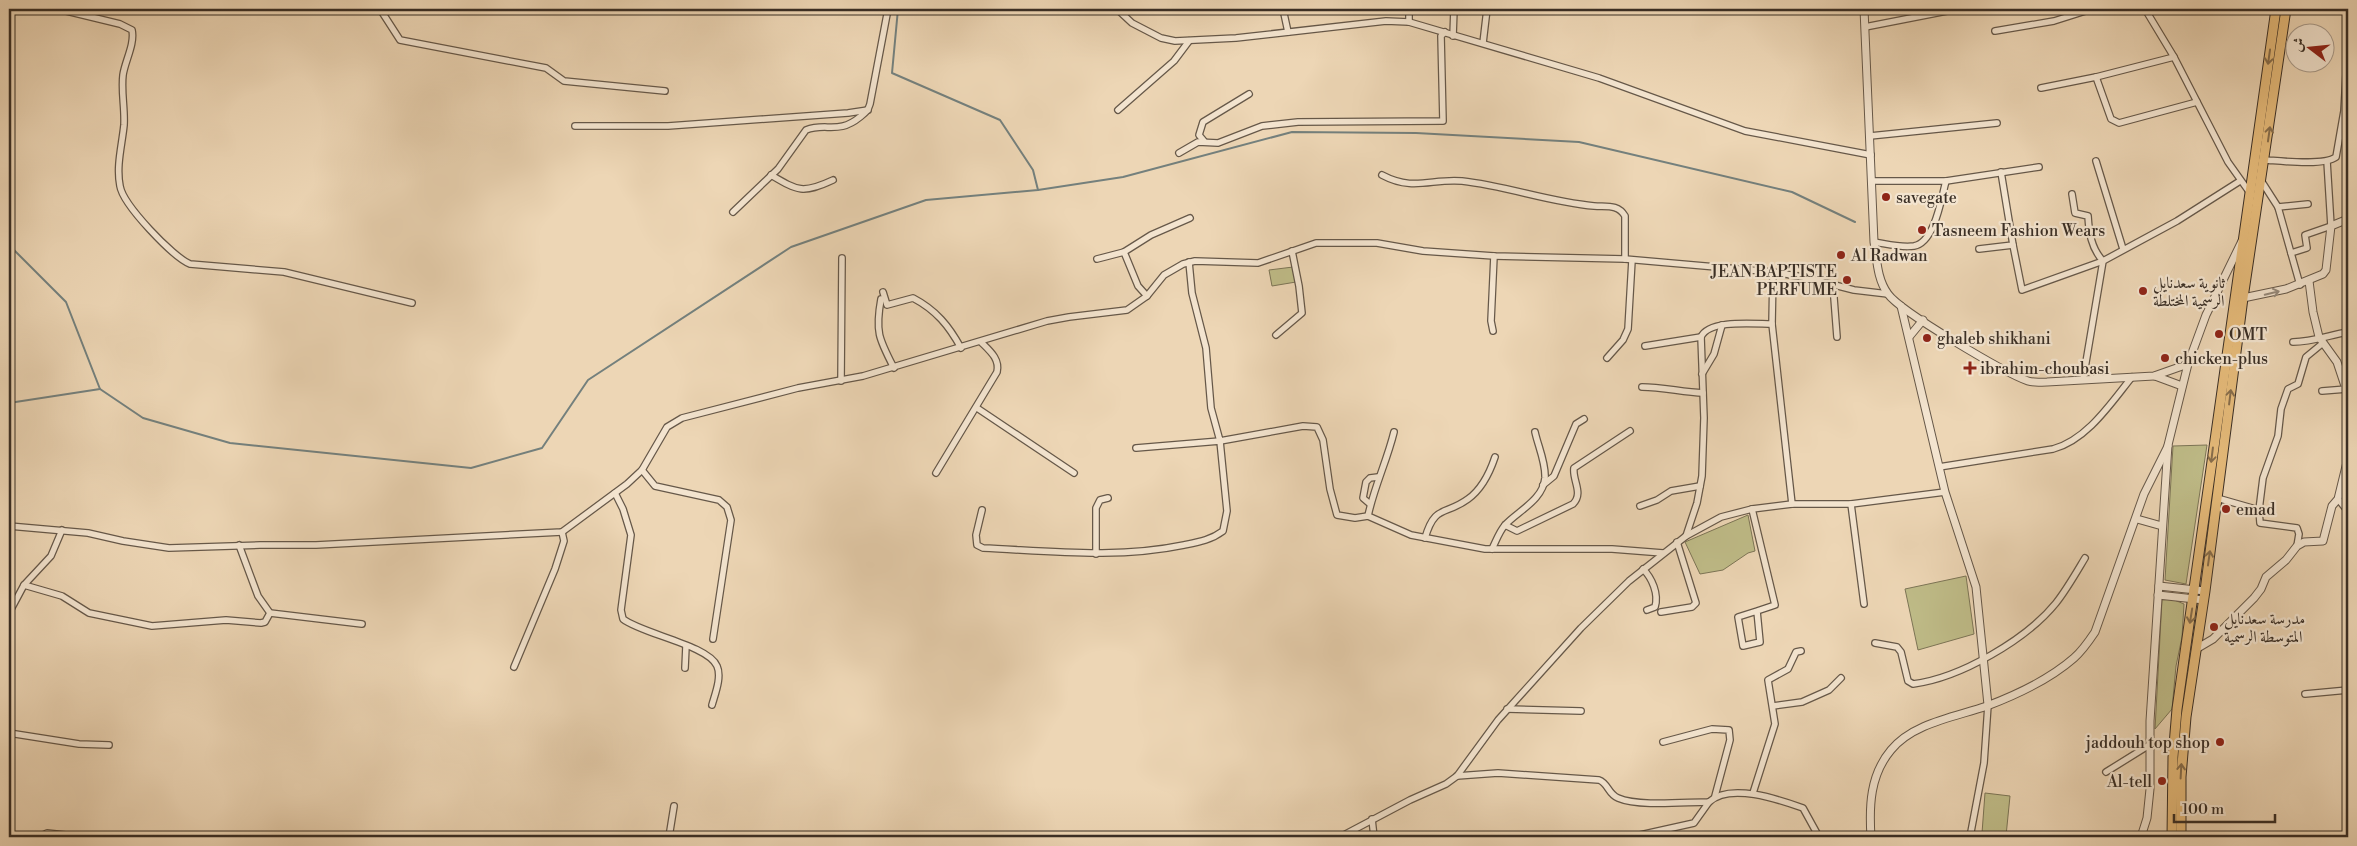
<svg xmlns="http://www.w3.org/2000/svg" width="2357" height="846" font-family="'Libre Bodoni',Amiri,serif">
  <rect width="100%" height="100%" fill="#edd6b5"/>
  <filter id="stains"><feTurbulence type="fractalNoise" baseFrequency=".004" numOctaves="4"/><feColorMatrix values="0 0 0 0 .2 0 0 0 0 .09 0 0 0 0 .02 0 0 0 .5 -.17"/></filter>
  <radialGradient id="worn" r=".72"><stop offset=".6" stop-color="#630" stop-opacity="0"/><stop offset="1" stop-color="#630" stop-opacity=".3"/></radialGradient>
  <g fill="#bfbc88" stroke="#7c7556">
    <polygon points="1293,267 1296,282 1272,286 1269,270"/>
    <polygon points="2207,445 2186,584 2165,580 2173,446"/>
    <polygon points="1748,515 1755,551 1748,553 1723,570 1700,574 1685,542"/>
    <polygon points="1966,576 1974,634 1918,650 1905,589"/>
    <polygon points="2172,599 2184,604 2182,637 2176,666 2172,709 2155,729 2162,600"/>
    <polygon points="1985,793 2010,796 2006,836 1982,833"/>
  </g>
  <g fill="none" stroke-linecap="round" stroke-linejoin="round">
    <g stroke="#74807d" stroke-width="2">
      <polyline points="898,9 892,73 1000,120 1033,170 1038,190"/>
      <polyline points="9,245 66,302 100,389 143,418 230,443 471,468 542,448 588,380 791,247 926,200 1038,190 1123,177 1292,132 1416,133 1579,142 1792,192 1855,222"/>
      <polyline points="9,403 100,389"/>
    </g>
    <g stroke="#665849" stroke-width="8">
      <g id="minor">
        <path d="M58,9l62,15 12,6c3,14 -7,31 -9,45 -2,17 2,33 1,50 -2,20 -8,41 -4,61 3,19 53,71 70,78l94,8 128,31"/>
        <polyline points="380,9 400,40 546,68 564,81 665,91"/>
        <polyline points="1117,9 1132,23 1161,38 1175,41 1236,38 1386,21 1409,22 1599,78 1745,131 1871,155"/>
        <polyline points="1283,9 1288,32"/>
        <polyline points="2145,9 2174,57 2228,162 2250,193"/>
        <polyline points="1409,22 1409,9"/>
        <polyline points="1865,27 1947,11"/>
        <polyline points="1995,31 2054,21 2092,9"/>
        <polyline points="1453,36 1454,9"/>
        <polyline points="1483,43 1487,9"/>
        <polyline points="2096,77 2174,57"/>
        <polyline points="2041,88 2096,77 2111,119 2119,123 2197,102"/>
        <polyline points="1118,110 1174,61 1189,41"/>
        <polyline points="575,126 668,126 848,113 868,110"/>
        <polyline points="1870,136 1997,123"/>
        <polyline points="1204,141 1199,135 1203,122 1249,94"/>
        <polyline points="1179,153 1198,142 1218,143 1262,126 1298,122 1443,121 1441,36 1445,32"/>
        <path d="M2265,160c16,1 59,6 71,-3l8,-46 4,-72"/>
        <polyline points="2096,161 2123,249"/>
        <path d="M771,175c27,16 32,19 62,5"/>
        <path d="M1382,175c32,17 50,3 80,6 45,5 87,21 132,25 13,1 24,-2 31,10v43"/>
        <polyline points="1871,181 1946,181 2039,167"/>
        <polyline points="2262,182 2278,207 2300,285"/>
        <polyline points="2278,207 2308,204"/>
        <path d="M733,212l45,-43 28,-39c20,-8 32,5 54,-13 5,-4 8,-6 10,-13l18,-95"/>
        <path d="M1874,242c13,2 27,6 40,4 21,-4 27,-47 32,-65"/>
        <path d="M2013,245l9,45 81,-29c-12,-13 -14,-29 -15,-45l-13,-3 -3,-19"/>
        <polyline points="1979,249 2013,245 2001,172"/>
        <polyline points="2291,253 2307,248 2305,235 2331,226 2327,161"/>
        <polyline points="1097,259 1124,252"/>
        <polyline points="1189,262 1192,293 1206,348 1211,408 1220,441 1303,426 1317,427 1323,440 1330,489 1337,515 1355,518 1368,516 1411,535 1485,549 1612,549 1663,553"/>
        <polyline points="1773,272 1772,324 1792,504"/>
        <polyline points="1833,285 1837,337"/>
        <path d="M883,292l4,13 26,-7c23,12 36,28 48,50"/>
        <polyline points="1147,296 1138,286 1124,252 1151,235 1190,218"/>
        <path d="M881,299c-6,33 -2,40 13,69"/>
        <polyline points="1493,331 1491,321 1494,256"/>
        <polyline points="1276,335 1302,313 1299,286 1292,251"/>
        <path d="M2293,342c19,0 37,-7 55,-10"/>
        <polyline points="1645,346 1701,337"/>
        <polyline points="1607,358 1623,340 1628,329 1632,260"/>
        <polyline points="1702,374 1714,354 1722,325"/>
        <polyline points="2083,380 2103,261 2177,221 2240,181"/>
        <polyline points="841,381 842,258"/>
        <path d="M1642,387c20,0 40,5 61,6"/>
        <polyline points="2322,391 2347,389"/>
        <polyline points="977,408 1074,473"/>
        <path d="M1939,467l114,-18c34,-9 58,-46 79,-72"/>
        <polyline points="642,470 655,486 719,500 727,507 731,520 713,639"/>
        <path d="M936,473l61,-101c3,-13 -7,-21 -16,-30"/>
        <polyline points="1543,485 1554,476 1576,424 1584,419"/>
        <path d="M615,493l8,16 8,26 -10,75 2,9c19,15 85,26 94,47 5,11 -2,28 -5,39"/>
        <polyline points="2217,498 2259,510 2263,478 2278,436 2281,409 2288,389 2298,384 2306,357 2323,343"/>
        <polyline points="2338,499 2346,509 2348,518"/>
        <polyline points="1370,504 1363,498 1366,482 1370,478 1378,477"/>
        <polyline points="1851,504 1864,604"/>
        <polyline points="1640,506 1657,500 1671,491 1700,486"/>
        <polyline points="1752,509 1775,605 1757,611 1760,642 1743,646 1738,617 1757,611"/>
        <path d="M982,510l-6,25 1,10 6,3c67,3 134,11 201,-3 15,-3 27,-5 39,-14l4,-20 -7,-70 -84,7"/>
        <polyline points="2259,510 2260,523 2297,528 2299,534 2297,546"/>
        <path d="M1368,516c6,-29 19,-55 26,-84"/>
        <path d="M1505,525l12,6 56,-27c11,-11 -1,-24 1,-36l56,-37"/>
        <polyline points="9,526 88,533 123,541 169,548 260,545 316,545 562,532 627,484 642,470 667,427 682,418 798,388 863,376 1047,321 1069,317 1127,310 1147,296 1164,275 1183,264 1195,261 1258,263 1316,243 1377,243 1423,251 1494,256 1625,259 1773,272 1803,277 1854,290 1888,294"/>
        <path d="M1686,536l11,-33 5,-27 2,-58 -3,-81c8,-18 54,-13 71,-13"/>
        <path d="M1425,538c10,-34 20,-22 43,-39 14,-10 22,-27 27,-42"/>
        <polyline points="239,545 258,596 270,613 362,624"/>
        <path d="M1492,549c4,-8 7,-17 13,-24 13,-14 38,-25 40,-47 1,-15 -7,-32 -10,-46"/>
        <polyline points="1096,554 1096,508 1100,500 1108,498"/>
        <path d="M1643,569c9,9 16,25 12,38l-8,3"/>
        <polyline points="24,585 62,596 89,613 152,626 226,620 261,623 265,622 270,613"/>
        <polyline points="1661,612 1692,607 1696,603 1677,542"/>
        <polyline points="9,613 24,585 51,556 62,530"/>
        <polyline points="9,643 9,649"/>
        <path d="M1875,643l22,4 4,5 7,29 5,3c47,-6 113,-44 143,-81 11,-14 20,-30 29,-45"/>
        <polyline points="514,667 555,569 564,541 562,532"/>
        <polyline points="685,668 686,646"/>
        <polyline points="2305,694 2348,690"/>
        <polyline points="1773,706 1802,702 1829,690 1841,678"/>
        <polyline points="1507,709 1581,711"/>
        <polyline points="9,733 79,744 109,745"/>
        <polyline points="1663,742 1712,729 1729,730 1730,740 1715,796"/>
        <polyline points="2106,772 2151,744"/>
        <path d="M1457,776l41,-3 101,7c9,3 9,14 19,18 21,9 67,4 91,4 21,-20 71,-2 94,6l16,29"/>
        <polyline points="1753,793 1775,724 1768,680 1788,669 1796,652 1801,651"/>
        <polyline points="1372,819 1374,837"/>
        <polyline points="39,837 47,833 84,837"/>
        <polyline points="669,837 674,806"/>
        <polyline points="1340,837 1410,800 1446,784 1457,776 1498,720 1581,628 1629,581 1686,536 1721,517 1752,509 1792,504 1851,504 1945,492"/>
        <polyline points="1631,837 1694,823 1709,802"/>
        <polyline points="1970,837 1984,763 1988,705"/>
      </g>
    </g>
    <g stroke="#665849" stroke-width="9">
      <g id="tertiary">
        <path d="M1864,9l10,233c3,18 3,37 14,52 13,18 117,79 140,87 6,2 12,1 19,1l107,-6 34,-12"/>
        <polyline points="2309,281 2313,312 2319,337 2337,362 2348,395"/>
        <polyline points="2243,298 2286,289 2323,274 2326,270 2331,226 2348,219"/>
        <polyline points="1901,306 1945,492 1976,587 1988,705"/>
        <polyline points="1909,337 1923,320"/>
        <polyline points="2155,376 2182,386"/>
        <polyline points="2137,519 2162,526"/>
        <polyline points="2159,586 2205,591"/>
        <polyline points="2158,595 2204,600"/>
        <polyline points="2196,649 2213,639 2254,598 2261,589 2266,577 2286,560 2297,546 2304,542 2323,541 2332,506 2338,499 2348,458"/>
        <path d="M1871,837c-2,-31 -1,-62 20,-87 22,-27 64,-33 96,-44 29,-11 63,-27 87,-48 8,-7 15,-17 21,-26l49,-138 24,-48"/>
        <polyline points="2141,837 2147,818 2150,789 2150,721 2168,445 2188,364 2206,315 2242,241"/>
      </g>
    </g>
    <g stroke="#392e25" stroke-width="11">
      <g id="trunk">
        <polyline points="2172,837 2173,757 2177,709 2276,9"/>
        <polyline points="2181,837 2181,777 2186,717 2205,591 2243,298 2286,9"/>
      </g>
    </g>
    <use href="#minor" stroke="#f3e4cf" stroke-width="5.5"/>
    <use href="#tertiary" stroke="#f3e4cf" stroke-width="7"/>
    <use href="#trunk" stroke="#e6bb7a" stroke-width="9"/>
  </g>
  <defs><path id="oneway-shaft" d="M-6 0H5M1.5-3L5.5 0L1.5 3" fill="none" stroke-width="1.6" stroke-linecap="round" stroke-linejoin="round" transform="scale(1.25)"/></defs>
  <g stroke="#876d4b">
    <use href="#oneway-shaft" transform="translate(2269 57) rotate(98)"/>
    <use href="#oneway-shaft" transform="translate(2269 134) rotate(-82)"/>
    <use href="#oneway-shaft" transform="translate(2230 397) rotate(-83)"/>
    <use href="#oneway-shaft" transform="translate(2212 455) rotate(97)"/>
    <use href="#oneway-shaft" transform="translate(2209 558) rotate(-82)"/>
    <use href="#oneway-shaft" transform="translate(2191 616) rotate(99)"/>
    <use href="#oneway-shaft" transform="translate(2181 771) rotate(-87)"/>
  </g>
  <use stroke="#96897a" href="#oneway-shaft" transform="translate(2272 293) rotate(-14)"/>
  <g fill="#8f2418" stroke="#f3e4cf" stroke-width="2">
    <circle cx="1886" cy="197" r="5"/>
    <circle cx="1922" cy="230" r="5"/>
    <circle cx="1841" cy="255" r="5"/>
    <circle cx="1847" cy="280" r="5"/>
    <circle cx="2143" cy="291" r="5"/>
    <circle cx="2219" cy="334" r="5"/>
    <circle cx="1927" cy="338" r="5"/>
    <circle cx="2165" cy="358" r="5"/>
    <path d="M1967.5 360.5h5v5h5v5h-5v5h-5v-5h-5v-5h5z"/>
    <circle cx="2226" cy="509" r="5"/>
    <circle cx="2214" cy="627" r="5"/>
    <circle cx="2220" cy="742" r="5"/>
    <circle cx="2162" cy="781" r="5"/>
  </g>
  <g text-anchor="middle" stroke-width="4.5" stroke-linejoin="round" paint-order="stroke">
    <g font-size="16" fill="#392e25" stroke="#f3e4cf" text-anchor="start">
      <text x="1896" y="203">savegate</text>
      <text x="1932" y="236">Tasneem Fashion Wears</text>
      <text x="1851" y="261">Al Radwan</text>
      <text x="1837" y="277" text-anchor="end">JEAN BAPTISTE<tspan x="1837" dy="18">PERFUME</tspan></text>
      <text x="2153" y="288">ثانوية سعدنايل<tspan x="2153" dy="18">الرسمية المختلطة</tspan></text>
      <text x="2229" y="340">OMT</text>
      <text x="1937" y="344">ghaleb shikhani</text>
      <text x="2175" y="364">chicken-plus</text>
      <text x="1980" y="374">ibrahim-choubasi</text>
      <text x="2236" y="515">emad</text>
      <text x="2224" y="624">مدرسة سعدنايل<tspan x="2224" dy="18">المتوسطة الرسمية</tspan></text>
      <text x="2210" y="748" text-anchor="end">jaddouh top shop</text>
      <text x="2152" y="787" text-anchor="end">Al-tell</text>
    </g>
  </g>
  <rect width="2357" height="846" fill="none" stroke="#edd6b5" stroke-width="30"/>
  <rect x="10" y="10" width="2337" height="826" fill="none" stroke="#392e25" stroke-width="2.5"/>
  <rect x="15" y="15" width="2327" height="816" fill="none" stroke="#392e25"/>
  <g transform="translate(2310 48) rotate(286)"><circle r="24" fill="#f3e4cf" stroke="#a99b8b"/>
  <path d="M0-4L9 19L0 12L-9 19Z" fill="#8f2418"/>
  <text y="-8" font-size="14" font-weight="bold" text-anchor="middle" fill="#392e25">ش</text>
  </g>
  <path d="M2174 814v8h101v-8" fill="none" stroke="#392e25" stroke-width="2.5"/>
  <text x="2182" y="814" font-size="15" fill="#392e25" stroke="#f3e4cf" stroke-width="4" paint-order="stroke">100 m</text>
  <rect width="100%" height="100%" filter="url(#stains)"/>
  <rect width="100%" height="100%" fill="url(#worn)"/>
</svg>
